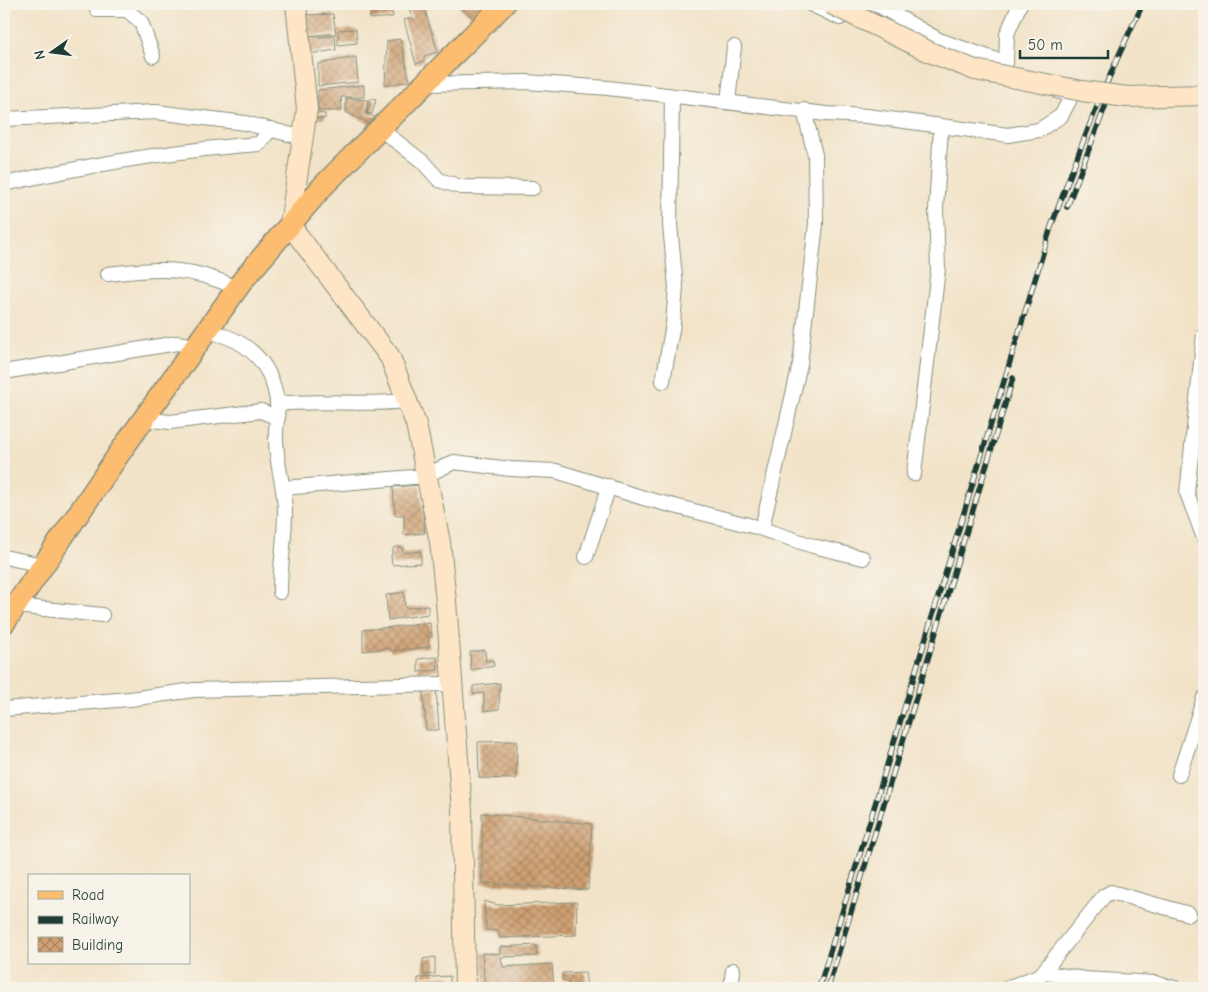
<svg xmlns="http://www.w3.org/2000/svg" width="1208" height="992" font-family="'Comic Neue',sans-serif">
  <defs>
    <pattern id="building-cross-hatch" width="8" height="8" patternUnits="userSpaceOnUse" patternTransform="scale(1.25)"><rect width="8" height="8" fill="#d0a072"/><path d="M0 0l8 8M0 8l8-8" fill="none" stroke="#a8845e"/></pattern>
  </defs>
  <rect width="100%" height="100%" fill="#f7f3e8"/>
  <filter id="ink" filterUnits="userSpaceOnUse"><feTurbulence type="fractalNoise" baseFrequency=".02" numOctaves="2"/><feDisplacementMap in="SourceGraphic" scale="10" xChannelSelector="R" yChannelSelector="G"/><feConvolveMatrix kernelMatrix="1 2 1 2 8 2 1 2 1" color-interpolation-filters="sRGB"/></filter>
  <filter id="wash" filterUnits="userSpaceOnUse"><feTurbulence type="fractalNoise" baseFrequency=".0096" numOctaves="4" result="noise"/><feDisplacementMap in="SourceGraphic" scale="20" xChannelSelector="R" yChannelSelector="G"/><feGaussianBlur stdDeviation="1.12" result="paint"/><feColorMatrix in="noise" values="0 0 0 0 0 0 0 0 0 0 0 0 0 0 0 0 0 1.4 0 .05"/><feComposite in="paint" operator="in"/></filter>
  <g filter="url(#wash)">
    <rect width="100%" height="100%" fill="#f2e3c8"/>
    <g id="blocks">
      <g fill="url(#building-cross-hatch)">
        <polygon points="307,4 334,4 333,7 307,9"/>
        <polygon points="338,4 352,4 352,6 339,7"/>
        <polygon points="371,4 390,4 393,17 370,19"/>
        <polygon points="408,4 426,4 426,14 438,52 424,56 424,61 416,64 404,20 412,18"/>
        <polygon points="460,4 485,4 486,9 474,19 458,6"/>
        <polygon points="333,14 336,34 305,36 303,15"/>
        <polygon points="356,29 357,43 338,45 338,30"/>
        <polygon points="335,36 336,50 308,54 306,38"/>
        <polygon points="400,39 410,81 385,85 387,41"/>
        <polygon points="356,57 358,82 318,86 318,64"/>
        <polygon points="364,85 364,97 341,97 342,111 318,111 318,90"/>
        <polygon points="346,98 368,100 366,114 379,118 373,126 346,112"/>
        <polygon points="370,99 376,100 372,114 367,113"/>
        <polygon points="315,113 325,114 325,119 313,118"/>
        <polygon points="420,485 425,533 404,535 404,515 395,515 393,487"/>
        <polygon points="394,547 402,547 403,553 421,551 421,563 392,565 391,556"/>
        <polygon points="404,592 405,608 428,606 428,614 388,620 386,595"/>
        <polygon points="430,623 432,636 428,637 429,647 391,651 390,648 363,651 363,630"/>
        <polygon points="485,650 486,661 493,660 494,666 471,670 470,652"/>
        <polygon points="437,657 438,670 418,672 418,659"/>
        <polygon points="500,683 499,709 484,711 484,693 473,694 473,686"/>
        <polygon points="436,688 439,730 426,730 423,690"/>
        <polygon points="517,741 516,779 479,778 478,742"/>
        <polygon points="482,813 592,824 588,890 482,883"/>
        <polygon points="484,901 498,905 577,902 576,935 500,938 499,931 486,930"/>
        <polygon points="536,945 537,956 501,957 503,967 552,964 554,988 485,988 482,953 500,954 500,947"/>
        <polygon points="435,957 435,974 423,975 423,959"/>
        <polygon points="585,972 587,988 569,988 569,981 562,980 562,973"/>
        <polygon points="450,976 450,988 418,988 418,978"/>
      </g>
    </g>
  </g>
  <g filter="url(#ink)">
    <use href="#blocks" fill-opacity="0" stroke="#88907e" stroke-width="1"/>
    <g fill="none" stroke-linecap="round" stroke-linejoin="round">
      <g stroke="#88907e" stroke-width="16">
        <g id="street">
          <polyline points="98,4 97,10 127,10 141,22 153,56"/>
          <polyline points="810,4 840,18"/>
          <polyline points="876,4 939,40 1006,63 1007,34 1020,4"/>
          <polyline points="424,84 526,82 608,88 826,114 867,116 1008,135 1039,130 1061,116 1070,99 1070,95 1057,91"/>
          <polyline points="728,102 734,47"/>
          <polyline points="4,119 156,112 245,123 304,138"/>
          <polyline points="379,128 423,162 439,180 461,187 533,188"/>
          <path d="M4,184c85,-19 168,-34 255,-40l12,-15"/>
          <path d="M108,274c50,-6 82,-8 129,14"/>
          <path d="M206,331c39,7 65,30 71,70 2,13 -2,26 -1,39 0,24 9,47 9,72 0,27 -5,54 -5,80"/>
          <polyline points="1204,334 1187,493 1204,538"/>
          <polyline points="4,372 177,343 196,346"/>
          <polyline points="663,381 673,324 676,287 670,225 672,97"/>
          <path d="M277,404c43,-5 87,2 130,-3"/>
          <polyline points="144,419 170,422 261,411 278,418"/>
          <polyline points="914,474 938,269 936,209 941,127"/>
          <polyline points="283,488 425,476 454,462 510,469 556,471 647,499 756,527 813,546 863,558"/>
          <polyline points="762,528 800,364 816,224 815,155 804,110"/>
          <polyline points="4,557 43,565"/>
          <polyline points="586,557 609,486"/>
          <polyline points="16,606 102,615"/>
          <polyline points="4,709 130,699 194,690 443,684"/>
          <polyline points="1179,775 1204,698"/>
          <polyline points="1039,977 1104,896 1111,892 1189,914"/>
          <polyline points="731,988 733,970"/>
          <polyline points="1007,988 1046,973 1085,979 1155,983 1175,988"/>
        </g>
      </g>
      <g stroke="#88907e" stroke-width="22">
        <polyline id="secondary" points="296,4 307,109 290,225 390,357 416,424 440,542 446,602 462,810 465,988"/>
      </g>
      <g stroke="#88907e" stroke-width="24">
        <polyline id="primary" points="4,623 123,448 243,280 323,186 504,4"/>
      </g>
      <use href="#street" stroke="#fff" stroke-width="14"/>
      <use href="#secondary" stroke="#fee5c5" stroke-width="20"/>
      <use href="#primary" stroke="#fcbd6f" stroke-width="21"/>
      <g stroke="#1f3d34" stroke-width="5.5">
        <g id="rail">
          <polyline points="1067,207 1108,99"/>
          <path d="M819,988l232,-761c28,-76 56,-151 92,-223"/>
          <polyline points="828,988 1013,378"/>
        </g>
      </g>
      <use href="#rail" stroke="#f7f3e8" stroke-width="4" stroke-dasharray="11" stroke-linecap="butt"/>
      <g stroke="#88907e" stroke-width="22" stroke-linecap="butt">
        <polyline id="secondary-bridge" points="831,4 932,53 975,70 1082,91 1127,97 1204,95"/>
      </g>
      <use href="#secondary-bridge" stroke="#fee5c5" stroke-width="20"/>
    </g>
  </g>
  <rect width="1208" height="992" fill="none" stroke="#f7f3e8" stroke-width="20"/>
  <rect x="28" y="874" width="162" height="90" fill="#f7f3e8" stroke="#a1aaa0"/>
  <rect x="38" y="891" width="25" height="8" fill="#fcbd6f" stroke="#a1aaa0"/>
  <text x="72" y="900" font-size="15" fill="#1f3d34">Road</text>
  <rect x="38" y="916" width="25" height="8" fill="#1f3d34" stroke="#a1aaa0"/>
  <text x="72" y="924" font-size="15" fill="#1f3d34">Railway</text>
  <rect x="38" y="937" width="25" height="15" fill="url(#building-cross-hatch)" stroke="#a1aaa0"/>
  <text x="72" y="950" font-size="15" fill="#1f3d34">Building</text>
  <g transform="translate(52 52) rotate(256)" stroke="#f7f3e8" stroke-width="4" paint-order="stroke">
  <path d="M0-4L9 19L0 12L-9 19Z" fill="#1f3d34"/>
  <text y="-8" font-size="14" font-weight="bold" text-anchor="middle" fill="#1f3d34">N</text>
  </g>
  <path d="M1020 50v8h88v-8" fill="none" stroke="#1f3d34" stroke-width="2.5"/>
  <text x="1028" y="50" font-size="15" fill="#1f3d34" stroke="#f7f3e8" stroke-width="4" paint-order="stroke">50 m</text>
</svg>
